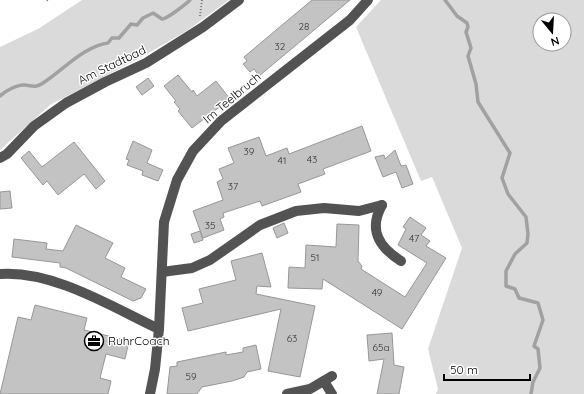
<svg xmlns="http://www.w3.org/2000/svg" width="584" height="394" font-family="Quicksand,sans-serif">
  <rect width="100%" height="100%" fill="#fff"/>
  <g fill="#dadada" fill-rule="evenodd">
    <polygon points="82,0 229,0 188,30 147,54 50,105 0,150 0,47 38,29"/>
    <path d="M381,0h203v394h-148l2,-5 -10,-40 34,-101 -30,-71 -11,4 -65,-154zM540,20h24v24h-24z"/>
  </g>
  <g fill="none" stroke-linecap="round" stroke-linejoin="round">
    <g stroke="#a1a1a1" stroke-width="3.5">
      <polyline points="445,0 457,16 467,23 468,27 466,32 471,48 468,56 476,84 478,102 510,153 502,178 508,194 526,217 528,234 527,243 515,254 506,271 506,286 515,289 519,298 538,303 543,320 534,346 538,349 540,368 533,382 531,394"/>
      <path d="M0,96c5,-5 18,-12 25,-11 7,1 11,3 18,-2 19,-12 41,-37 65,-40l4,-5h7l12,-14 6,1 6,-7 10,-5 9,6c5,0 24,-15 28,-19"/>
    </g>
  </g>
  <g fill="#c3c3c3" stroke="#979797">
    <polygon points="312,0 350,0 259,76 254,69 250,72 243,64 247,61 244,57"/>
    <polygon points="178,75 192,92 193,90 197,96 216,81 230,99 192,128 178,111 180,109 174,102 176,101 164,86"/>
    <polygon points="148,78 154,86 142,95 136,87"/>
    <polygon points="362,126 371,151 323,169 325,174 298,184 301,192 262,206 260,201 223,213 224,217 220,219 224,230 203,238 193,211 223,200 217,182 223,179 219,169 234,163 228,148 259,137 266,156 287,148 289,154"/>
    <polygon points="133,141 152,150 147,163 163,170 158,181 142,175 143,171 127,165 129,160 126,159"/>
    <polygon points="74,142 105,181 96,189 84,174 58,195 47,181 43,185 21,158 29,151 42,167"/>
    <polygon points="395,150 401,166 406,165 413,184 402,188 396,172 383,177 375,157 384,155 385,159"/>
    <polygon points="10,191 12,208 0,209 0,192"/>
    <polygon points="410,217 426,228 421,235 430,241 426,246 446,258 402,329 323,279 322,289 288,288 289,267 305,268 306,245 336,247 337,224 359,225 358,261 362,266 361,269 405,297 427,263 398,245 406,229 403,227"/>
    <polygon points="284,223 288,233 277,238 273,228"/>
    <polygon points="76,225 113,243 105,258 125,268 121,277 146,289 141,298 133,301 66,268 60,267 60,263 12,257 14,239 47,243 46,249 63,251"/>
    <polygon points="200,231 203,240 194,243 191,234"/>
    <polygon points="262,253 271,287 257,286 256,294 315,306 300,377 268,371 281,309 188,331 182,308 203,303 199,289 236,280 231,261"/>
    <polygon points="35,305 87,318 84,330 129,341 125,359 106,354 100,378 111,381 108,394 0,394 18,317 31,320"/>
    <polygon points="392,333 394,365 404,367 399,394 377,394 384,359 369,361 367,335"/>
    <polygon points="256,345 261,369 247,372 244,377 232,381 202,387 197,394 167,394 170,367 177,366 177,362 226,352 226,355 243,352 243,348"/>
  </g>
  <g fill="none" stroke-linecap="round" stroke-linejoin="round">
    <g stroke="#757575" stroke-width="2" stroke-dasharray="1 2" stroke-linecap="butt">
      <polyline points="47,0 48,1"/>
      <polyline points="200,16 202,0"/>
    </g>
    <g stroke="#535353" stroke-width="10">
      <polyline points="0,158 7,154 34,126 66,103 105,82 146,63 203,27 239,0"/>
      <path d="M382,205c-14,25 -3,42 19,56"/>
      <polyline points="162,272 192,268 210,260 260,225 296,211 324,208 359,211 382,205"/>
      <path d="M0,274c53,-4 112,33 159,55"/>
      <polyline points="324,381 332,394"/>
      <polyline points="150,394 155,369 159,329 164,222 177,180 193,151 221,121 350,20 368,0"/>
      <polyline points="287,394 310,389 332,376"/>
    </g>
  </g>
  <defs>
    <g id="office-ring" transform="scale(1)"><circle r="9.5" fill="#fff" stroke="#000" stroke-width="1.5"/><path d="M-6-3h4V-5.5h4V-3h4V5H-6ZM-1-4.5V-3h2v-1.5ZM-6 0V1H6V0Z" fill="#000"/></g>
  </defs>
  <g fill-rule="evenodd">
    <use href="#office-ring" x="94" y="341"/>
  </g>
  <g text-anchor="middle" stroke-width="3" stroke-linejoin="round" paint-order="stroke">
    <g font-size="10" fill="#313131">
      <text x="304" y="30">28</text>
      <text x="280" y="50">32</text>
      <text x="249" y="155">39</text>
      <text x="312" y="163">43</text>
      <text x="282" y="164">41</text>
      <text x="233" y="190">37</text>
      <text x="210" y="229">35</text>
      <text x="414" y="242">47</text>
      <text x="315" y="261">51</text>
      <text x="377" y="296">49</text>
      <text x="292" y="342">63</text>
      <text x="381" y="351">65a</text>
      <text x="191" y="380">59</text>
    </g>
    <g font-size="12" fill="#000" stroke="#fff">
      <text transform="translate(112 65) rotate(-26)" y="4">Am Stadtbad</text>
      <text transform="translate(232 98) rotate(-40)" y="4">Im Teelbruch</text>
    </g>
    <g font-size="12" fill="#000" stroke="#fff" text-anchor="start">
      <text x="108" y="345">RuhrCoach</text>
    </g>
  </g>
  <g transform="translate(552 32) rotate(162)"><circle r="19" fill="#ffffff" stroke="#999999"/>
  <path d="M0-3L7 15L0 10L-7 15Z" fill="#000000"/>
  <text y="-6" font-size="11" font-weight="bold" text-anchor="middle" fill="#000000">N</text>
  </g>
  <path d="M444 374v6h86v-6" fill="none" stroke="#000000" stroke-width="2"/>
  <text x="450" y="374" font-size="12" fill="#000000" stroke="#ffffff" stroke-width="3" paint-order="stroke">50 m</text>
</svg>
